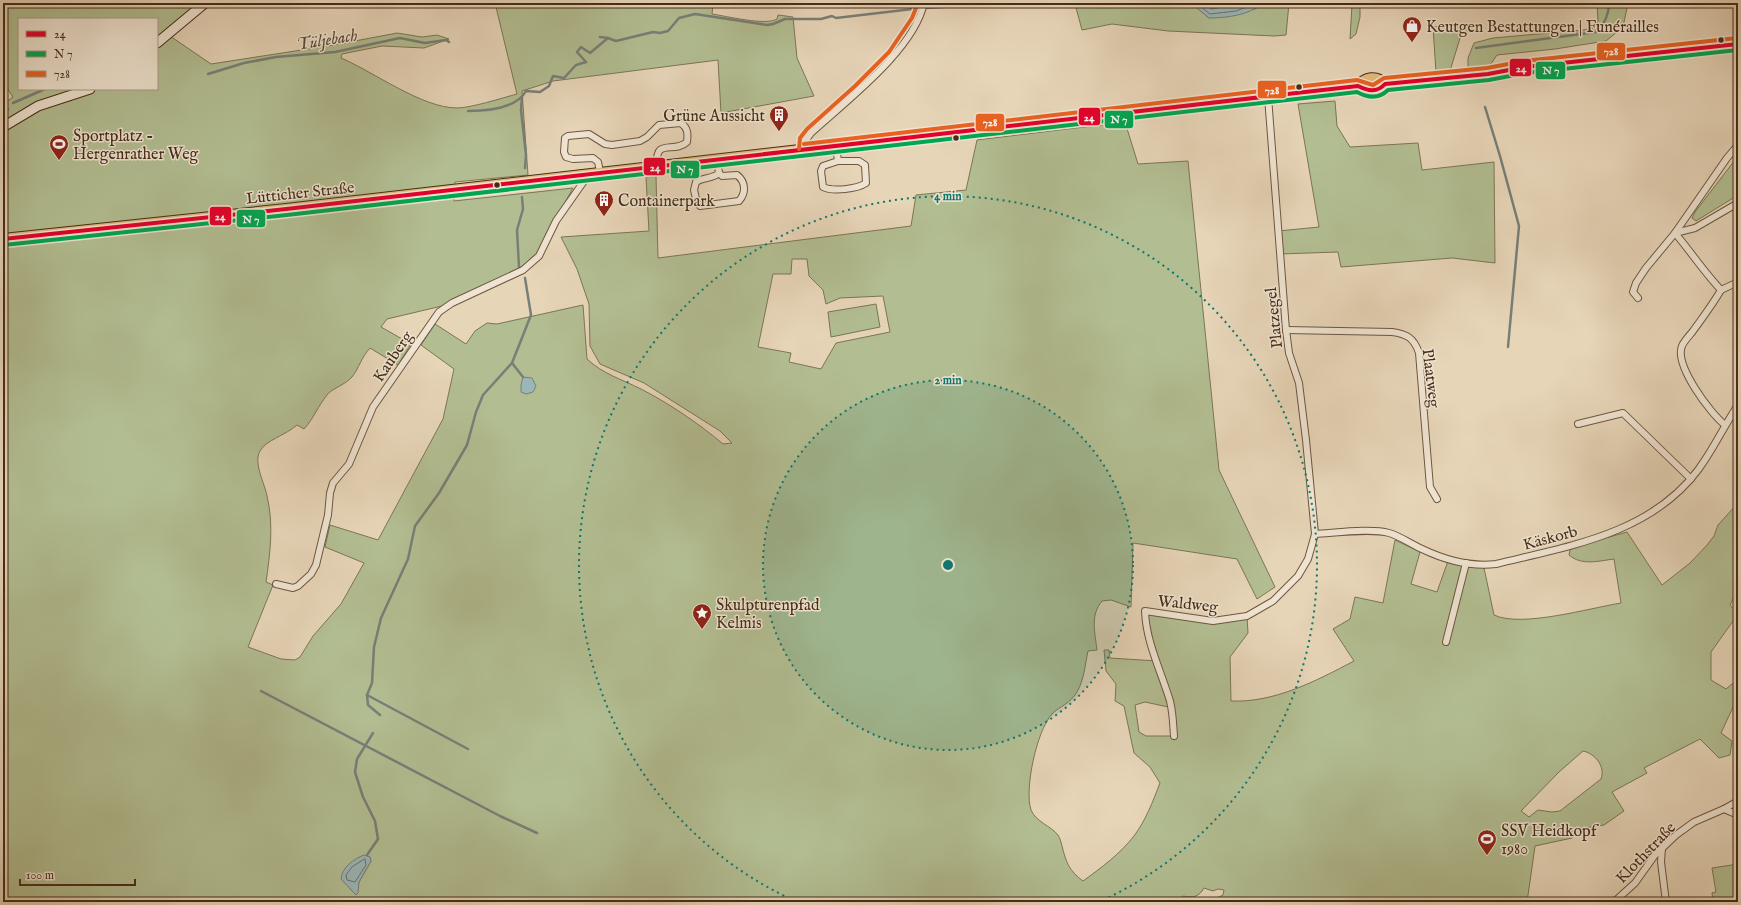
<svg xmlns="http://www.w3.org/2000/svg" width="1741" height="905" font-family="'IM FELL English',serif">
  <rect width="100%" height="100%" fill="#e7d5b8"/>
  <filter id="stains"><feTurbulence type="fractalNoise" baseFrequency=".005" numOctaves="4"/><feColorMatrix values="0 0 0 0 .2 0 0 0 0 .09 0 0 0 0 .02 0 0 0 .5 -.17"/></filter>
  <radialGradient id="worn" r=".72"><stop offset=".6" stop-color="#630" stop-opacity="0"/><stop offset="1" stop-color="#630" stop-opacity=".3"/></radialGradient>
  <g fill="#b2be92" stroke="#7c7555" fill-rule="evenodd">
    <path d="M3,3h208l-41,33 41,28 123,-19 63,-12 25,4 15,-2 12,4 -25,9 -42,-2 -40,8 -1,4c33,14 81,50 116,50 14,0 45,-10 60,-14l-22,-91h216l2,1 -1,10c14,2 54,12 65,5l1,-4 15,2 4,41 17,38 -93,17 -3,-53 -165,21 -31,10 6,84 -73,7 -1,19 119,-13 -36,65 -16,15 -79,38 -55,13 -6,8 30,17 -13,21 -28,-17c-9,10 -11,20 -18,29 -7,8 -21,12 -25,18 -9,11 -13,23 -23,34l-7,-4c-11,10 -31,15 -37,26 -7,12 5,33 7,45 7,29 3,58 -1,86l7,3 -25,62 33,12 14,1 5,-3 13,-21 28,-32 23,-41 -39,-16 5,-22 48,15 65,-121 11,-50 -33,-24 14,-21 31,20 9,-13 12,-8 10,1 86,-19 4,54c16,15 34,20 54,30 29,15 57,34 82,55l9,-1 -12,-12 -76,-48 -44,-19 -10,-18 -1,-42 -12,-35 -16,-32 88,-6 -3,-54 10,-1 2,82 253,-32 5,-31 50,-5 11,-50 148,-18 13,42 50,-3 31,309 56,117 -18,12 -20,-40 -104,-16 -2,64 -20,-7 -9,1c-12,14 -7,32 -5,49l-9,1c-3,14 -4,29 -11,41 -7,12 -17,14 -25,22 -15,16 -28,75 -21,96 5,12 20,16 27,25 2,3 3,7 4,11 4,16 7,25 21,35 18,-13 37,-27 51,-45 12,-16 19,-35 26,-53l-10,-16 -16,-14 -10,-47 -9,-5 1,-17 -10,-13 -2,-21h5l1,8 47,3 -12,-50 68,10 34,-5 1,17 -18,24 1,44c43,2 85,-20 123,-40l-21,-32 17,-10 5,-22 28,6 12,-63 25,12 -9,32 26,8 11,-31 36,7 10,47c27,13 96,-7 127,-12l-7,-44c-16,2 -32,7 -45,-4l1,-5 4,-3 53,-15 35,53 28,-22 17,-18 7,-9 4,-11 19,-21 1,85 -8,16 8,9 -27,38v28l15,9 12,-10v23l-4,3 -13,28 11,8 -2,14 -11,3 -19,-19 -56,29 3,5 -35,19 12,19 -20,14 -32,5v8l-37,8 -8,56h-318l14,-7 1,-5 -6,-1 -5,2 -9,-3c-5,9 -11,10 -21,8l-8,6h-1172v-691l3,-1 -3,-27v-79l10,-7 -10,-15zM19,19h138v70h-138zM792,259h15l2,17 14,14 3,14 14,-6 43,-2 7,36 -54,11 -15,26 -32,-7 2,-9 -33,-6 15,-73h18zM1145,702l28,6 2,28h-29l-7,-4 -4,-27zM1583,751c11,2 23,15 18,28l-41,32 -8,1 -14,-2 -9,7 -8,-6 38,-39zM360,857h10l1,4 -12,21 -1,5 -5,5 -5,-7 1,-20z"/>
    <polygon points="989,3 1191,3 1209,18 1255,9 1264,3 1289,3 1286,35 1274,36 1168,31 1112,24 1082,30 1075,4 989,7"/>
    <polygon points="1330,3 1360,3 1360,17 1356,34 1350,39 1352,5"/>
    <polygon points="1597,3 1628,3 1623,27 1606,41 1555,49 1497,55 1488,68 1468,70 1468,58 1474,43 1493,38 1584,30 1596,27 1598,21"/>
    <polygon points="1467,24 1468,32 1460,38 1450,71 1436,72 1433,27"/>
    <polygon points="1335,101 1337,126 1350,147 1418,143 1422,170 1494,162 1495,263 1452,258 1341,267 1338,252 1280,254 1278,231 1319,227 1298,104"/>
    <polygon points="1738,156 1738,195 1696,221 1692,218 1695,212"/>
    <polygon points="876,304 880,327 831,337 828,312"/>
    <polygon points="1738,864 1738,902 1713,902 1712,893 1716,892 1712,868"/>
  </g>
  <g fill="#9ab6b8" stroke="#787f78">
    <path d="M1191,3h73c-15,12 -37,15 -55,15z"/>
    <polygon points="523,377 532,378 536,386 533,392 526,394 521,392 521,385"/>
    <path d="M364,855l6,2 1,4 -12,21 -1,11 -2,2 -15,-16c1,-12 13,-20 23,-24z"/>
  </g>
  <g fill="none" stroke-linecap="round" stroke-linejoin="round">
    <g stroke="#707168" stroke-width="1">
      <polyline points="1196,3 1210,14 1236,11 1257,3"/>
      <polyline points="1203,3 1211,9 1244,3"/>
      <polygon points="365,859 366,865 355,882 347,880 346,875 352,867"/>
    </g>
    <g stroke="#787f78" stroke-width="2.5">
      <polyline points="1027,3 1038,3"/>
      <polyline points="925,8 1014,3"/>
      <polyline points="600,37 608,38"/>
      <path d="M1476,48l120,-16c8,-7 13,-18 13,-29"/>
      <polyline points="208,74 244,63 276,57 335,52 400,38 425,43 446,40 449,42"/>
      <polyline points="522,97 521,110 526,155 525,168"/>
      <polyline points="13,103 45,89"/>
      <polyline points="1485,107 1500,156 1519,226 1508,347"/>
      <polyline points="3,110 8,109"/>
      <path d="M468,111c18,0 48,-2 58,-20l14,1 9,-6 4,-10 11,2 12,-13 10,-3 -9,-10 4,-5 9,6 18,-15 8,3 37,-9 7,1 8,-2 11,-13 16,-4 72,11 6,-1 12,-5h36l11,-3 4,2 85,-10"/>
      <polyline points="519,267 517,230 523,209 522,197"/>
      <polyline points="512,363 523,377"/>
      <polyline points="261,691 500,816 537,833"/>
      <polyline points="367,695 468,749"/>
      <polyline points="380,715 368,705 367,695 372,683 374,647 381,618 408,559 415,526 439,493 467,445 476,412 483,395 512,363 531,315 525,278"/>
      <polyline points="367,855 378,839 375,821 363,797 355,772 357,759 373,733"/>
    </g>
    <g stroke="#6e5640" stroke-width="8">
      <g id="street">
        <path d="M836,146l2,15 -15,5 -2,5 2,16c10,5 34,2 43,-4l-1,-18 -6,-4h-21"/>
        <path d="M805,150l1,-10 5,-7c35,-32 103,-83 113,-130"/>
        <path d="M717,160l2,13 3,3 15,-1c9,7 9,18 2,26l-39,5 -3,-3 -3,-13 2,-8c7,-5 17,-3 23,-9"/>
        <path d="M600,172l-2,-10 -5,-4 -20,1 -7,-2 -2,-5 1,-14 3,-2 21,-2 16,10 7,1 28,-4 7,-4 12,-12 22,-2c7,5 7,11 6,19 -13,12 -32,-5 -30,23"/>
        <polyline points="1721,290 1738,282"/>
        <polyline points="1638,298 1633,292 1636,283 1646,268 1675,233 1695,228 1738,203"/>
        <path d="M1286,330l106,2c15,2 22,6 27,21l11,134 7,12"/>
        <polyline points="1578,424 1623,413 1691,479"/>
        <path d="M1725,425c-15,-12 -51,-60 -43,-79 2,-5 8,-11 11,-15 10,-14 20,-27 28,-41 -17,-18 -30,-38 -46,-57l52,-75 11,-13"/>
        <path d="M1315,534c20,-1 56,-6 74,-1 11,3 22,11 33,16 23,11 48,18 74,15 73,-18 154,-30 202,-94 15,-20 26,-44 40,-65"/>
        <polyline points="276,584 293,588 298,586 311,574 316,565 328,515 330,493 333,483 349,464 373,407 439,312 452,303 523,270 539,256 556,221 589,174"/>
        <polyline points="1446,642 1466,563"/>
        <path d="M1174,736c-1,-12 -1,-23 -4,-35 -9,-30 -24,-59 -25,-90l68,10 34,-5 26,-15 25,-25 10,-17 7,-25 -9,-94 -7,-57 -10,-30 -3,-23 -18,-233"/>
        <polyline points="1724,809 1738,815"/>
        <polyline points="1662,848 1661,862 1666,902"/>
        <polyline points="1614,902 1635,883 1655,855 1676,835 1694,822 1724,809 1738,801"/>
      </g>
    </g>
    <g stroke="#462c18" stroke-width="11">
      <g id="secondary">
        <polyline points="157,43 205,3"/>
        <polyline points="3,127 38,106 90,89"/>
      </g>
    </g>
    <g stroke="#462c18" stroke-width="12">
      <g id="primary">
        <path d="M1358,86c7,-9 19,-11 27,-2"/>
        <path d="M3,239l283,-30 1072,-123c10,6 21,7 27,-2l103,-10 37,-7 213,-23"/>
      </g>
    </g>
    <use href="#street" stroke="#efe4d1" stroke-width="6"/>
    <use href="#secondary" stroke="#efe4d1" stroke-width="9"/>
    <use href="#primary" stroke="#e4ba7c" stroke-width="10"/>
    <g stroke="#efe4d1" stroke-width="7">
      <path id="bus-1" d="M3,239l283,-30 1072,-123c10,5 19,7 27,-2l103,-10 37,-7 213,-23"/>
    </g>
    <g stroke="#efe4d1" stroke-width="7">
      <path id="bus-2" d="M4,245l283,-30 1070,-123c11,6 22,7 31,-2l101,-10 37,-7 212,-23"/>
    </g>
    <g stroke="#efe4d1" stroke-width="7">
      <g id="bus-3">
        <polyline points="804,144 1357,80 1373,85 1384,78 1487,68 1524,61 1737,38"/>
        <polyline points="799,149 800,138 807,129 855,86 889,52 912,18 918,3"/>
      </g>
    </g>
    <use href="#bus-1" stroke="#e4002b" stroke-width="4"/>
    <use href="#bus-2" stroke="#00a651" stroke-width="4"/>
    <use href="#bus-3" stroke="#e96222" stroke-width="4"/>
  </g>
  <circle cx="948" cy="565" r="185" fill="#0f766e" fill-opacity=".12"/>
  <g fill="none" stroke="#0f766e" stroke-width="2" stroke-dasharray="2 4">
    <circle cx="948" cy="565" r="185"/>
    <path d="M795 901A369 369 0 1 1 1101 901"/>
  </g>
  <defs>
    <g id="shop-pin" transform="scale(1)"><path d="M0 17L-7.5 6A9.5 9.5 0 1 1 7.5 6Z" fill="#8f2418" stroke="#efe4d1"/><path d="M-5-2.5h2.3a2.7 3.5 0 0 1 5.4 0H5L5.5 6h-11ZM-1.5-2.5h3a1.5 2.3 0 0 0-3 0Z" fill="#fff"/></g>
    <g id="building-pin" transform="scale(1)"><path d="M0 17L-7.5 6A9.5 9.5 0 1 1 7.5 6Z" fill="#8f2418" stroke="#efe4d1"/><path d="M-4-6H4V6H1V3H-1V6H-4ZM-2.5-4.3h1.7v1.8h-1.7ZM.8-4.3h1.7v1.8H.8ZM-2.5-1h1.7V.8h-1.7ZM.8-1h1.7V.8H.8Z" fill="#fff"/></g>
    <g id="stadium-pin" transform="scale(1)"><path d="M0 17L-7.5 6A9.5 9.5 0 1 1 7.5 6Z" fill="#8f2418" stroke="#efe4d1"/><path d="M0-5a6.5 5 0 1 0 0 10a6.5 5 0 1 0 0-10ZM-3.5-1.8h7v3.6h-7Z" fill="#fff"/></g>
    <g id="sight-pin" transform="scale(1)"><path d="M0 17L-7.5 6A9.5 9.5 0 1 1 7.5 6Z" fill="#8f2418" stroke="#efe4d1"/><path d="M0-6L1.8-2.2L6-1.7L2.9 1.2L3.7 5.4L0 3.3L-3.7 5.4L-2.9 1.2L-6-1.7L-1.8-2.2Z" fill="#fff"/></g>
  </defs>
  <g fill-rule="evenodd">
    <use href="#shop-pin" x="1412" y="26"/>
    <use href="#building-pin" x="779" y="115"/>
    <use href="#stadium-pin" x="59" y="144"/>
    <use href="#building-pin" x="604" y="200"/>
    <use href="#sight-pin" x="702" y="613"/>
    <use href="#stadium-pin" x="1487" y="839"/>
  </g>
  <g fill="#462c18" stroke="#efe4d1" stroke-width="1.5">
    <circle cx="1721" cy="40" r="3.5"/>
    <circle cx="1299" cy="87" r="3.5"/>
    <circle cx="956" cy="138" r="3.5"/>
    <circle cx="497" cy="185" r="3.5"/>
  </g>
  <g text-anchor="middle" stroke-width="3" stroke-linejoin="round" paint-order="stroke">
    <g font-size="16" fill="#462c18" stroke="#efe4d1" text-anchor="start">
      <text x="1426" y="32">Keutgen Bestattungen | Funérailles</text>
      <text x="765" y="121" text-anchor="end">Grüne Aussicht</text>
      <text x="73" y="141">Sportplatz -<tspan x="73" dy="18">Hergenrather Weg</tspan></text>
      <text x="618" y="206">Containerpark</text>
      <text x="716" y="610">Skulpturenpfad<tspan x="716" dy="18">Kelmis</tspan></text>
      <text x="1501" y="836">SSV Heidkopf<tspan x="1501" dy="18">1980</tspan></text>
    </g>
    <g font-size="16" fill="#462c18" stroke="#efe4d1">
      <text transform="translate(300 192) rotate(-6)" y="6">Lütticher Straße</text>
      <text transform="translate(1273 318) rotate(-96)" y="6">Platzegel</text>
      <text transform="translate(392 356) rotate(-56)" y="6">Kauberg</text>
      <text transform="translate(1432 378) rotate(83)" y="6">Plaatweg</text>
      <text transform="translate(1550 537) rotate(-15)" y="6">Käskorb</text>
      <text transform="translate(1188 603) rotate(6)" y="6">Waldweg</text>
      <text transform="translate(1645 852) rotate(-46)" y="6">Klothstraße</text>
    </g>
    <g font-size="17" font-style="italic" fill="#574838" stroke="#efe4d1">
      <text transform="translate(327 39) rotate(-9)" y="6">Tüljebach</text>
    </g>
  </g>
  <circle cx="948" cy="565" r="6" fill="#0f766e" stroke="#efe4d1" stroke-width="2"/>
  <g font-size="12" text-anchor="middle" font-weight="bold" fill="#0f766e" stroke="#efe4d1" stroke-width="3" stroke-linejoin="round" paint-order="stroke">
    <text x="948" y="200">4 min</text>
    <text x="948" y="384">2 min</text>
  </g>
  <g stroke="#efe4d1" stroke-width="1.5">
    <rect x="1596" y="42" width="30" height="19" rx="4" fill="#e96222"/>
    <rect x="1509" y="58" width="23" height="19" rx="4" fill="#e4002b"/>
    <rect x="1535" y="61" width="31" height="19" rx="4" fill="#00a651"/>
    <rect x="1257" y="80" width="30" height="19" rx="4" fill="#e96222"/>
    <rect x="1078" y="107" width="23" height="19" rx="4" fill="#e4002b"/>
    <rect x="1104" y="110" width="30" height="19" rx="4" fill="#00a651"/>
    <rect x="975" y="113" width="30" height="19" rx="4" fill="#e96222"/>
    <rect x="643" y="157" width="23" height="19" rx="4" fill="#e4002b"/>
    <rect x="670" y="160" width="30" height="19" rx="4" fill="#00a651"/>
    <rect x="209" y="206" width="23" height="20" rx="4" fill="#e4002b"/>
    <rect x="236" y="209" width="30" height="19" rx="4" fill="#00a651"/>
  </g>
  <g font-size="11" text-anchor="middle" font-weight="bold" fill="#fff">
    <text x="1611" y="55">728</text>
    <text x="1521" y="72">24</text>
    <text x="1551" y="74">N 7</text>
    <text x="1272" y="94">728</text>
    <text x="1089" y="121">24</text>
    <text x="1119" y="123">N 7</text>
    <text x="990" y="126">728</text>
    <text x="655" y="171">24</text>
    <text x="685" y="173">N 7</text>
    <text x="220" y="220">24</text>
    <text x="251" y="223">N 7</text>
  </g>
  <rect width="1741" height="905" fill="none" stroke="#e7d5b8" stroke-width="16"/>
  <rect x="4" y="4" width="1733" height="897" fill="none" stroke="#462c18" stroke-width="2"/>
  <rect x="8" y="8" width="1725" height="889" fill="none" stroke="#462c18"/>
  <rect x="18" y="18" width="140" height="72" fill="#efe4d1" stroke="#ab9a87"/>
  <rect x="26" y="31" width="20" height="6" fill="#e4002b" stroke="#ab9a87"/>
  <text x="54" y="38" font-size="12" fill="#462c18">24</text>
  <rect x="26" y="51" width="20" height="6" fill="#00a651" stroke="#ab9a87"/>
  <text x="54" y="58" font-size="12" fill="#462c18">N 7</text>
  <rect x="26" y="71" width="20" height="6" fill="#e96222" stroke="#ab9a87"/>
  <text x="54" y="78" font-size="12" fill="#462c18">728</text>
  <path d="M20 879v6h115v-6" fill="none" stroke="#462c18" stroke-width="2"/>
  <text x="26" y="879" font-size="12" fill="#462c18" stroke="#efe4d1" stroke-width="3" paint-order="stroke">100 m</text>
  <rect width="100%" height="100%" filter="url(#stains)"/>
  <rect width="100%" height="100%" fill="url(#worn)"/>
</svg>
